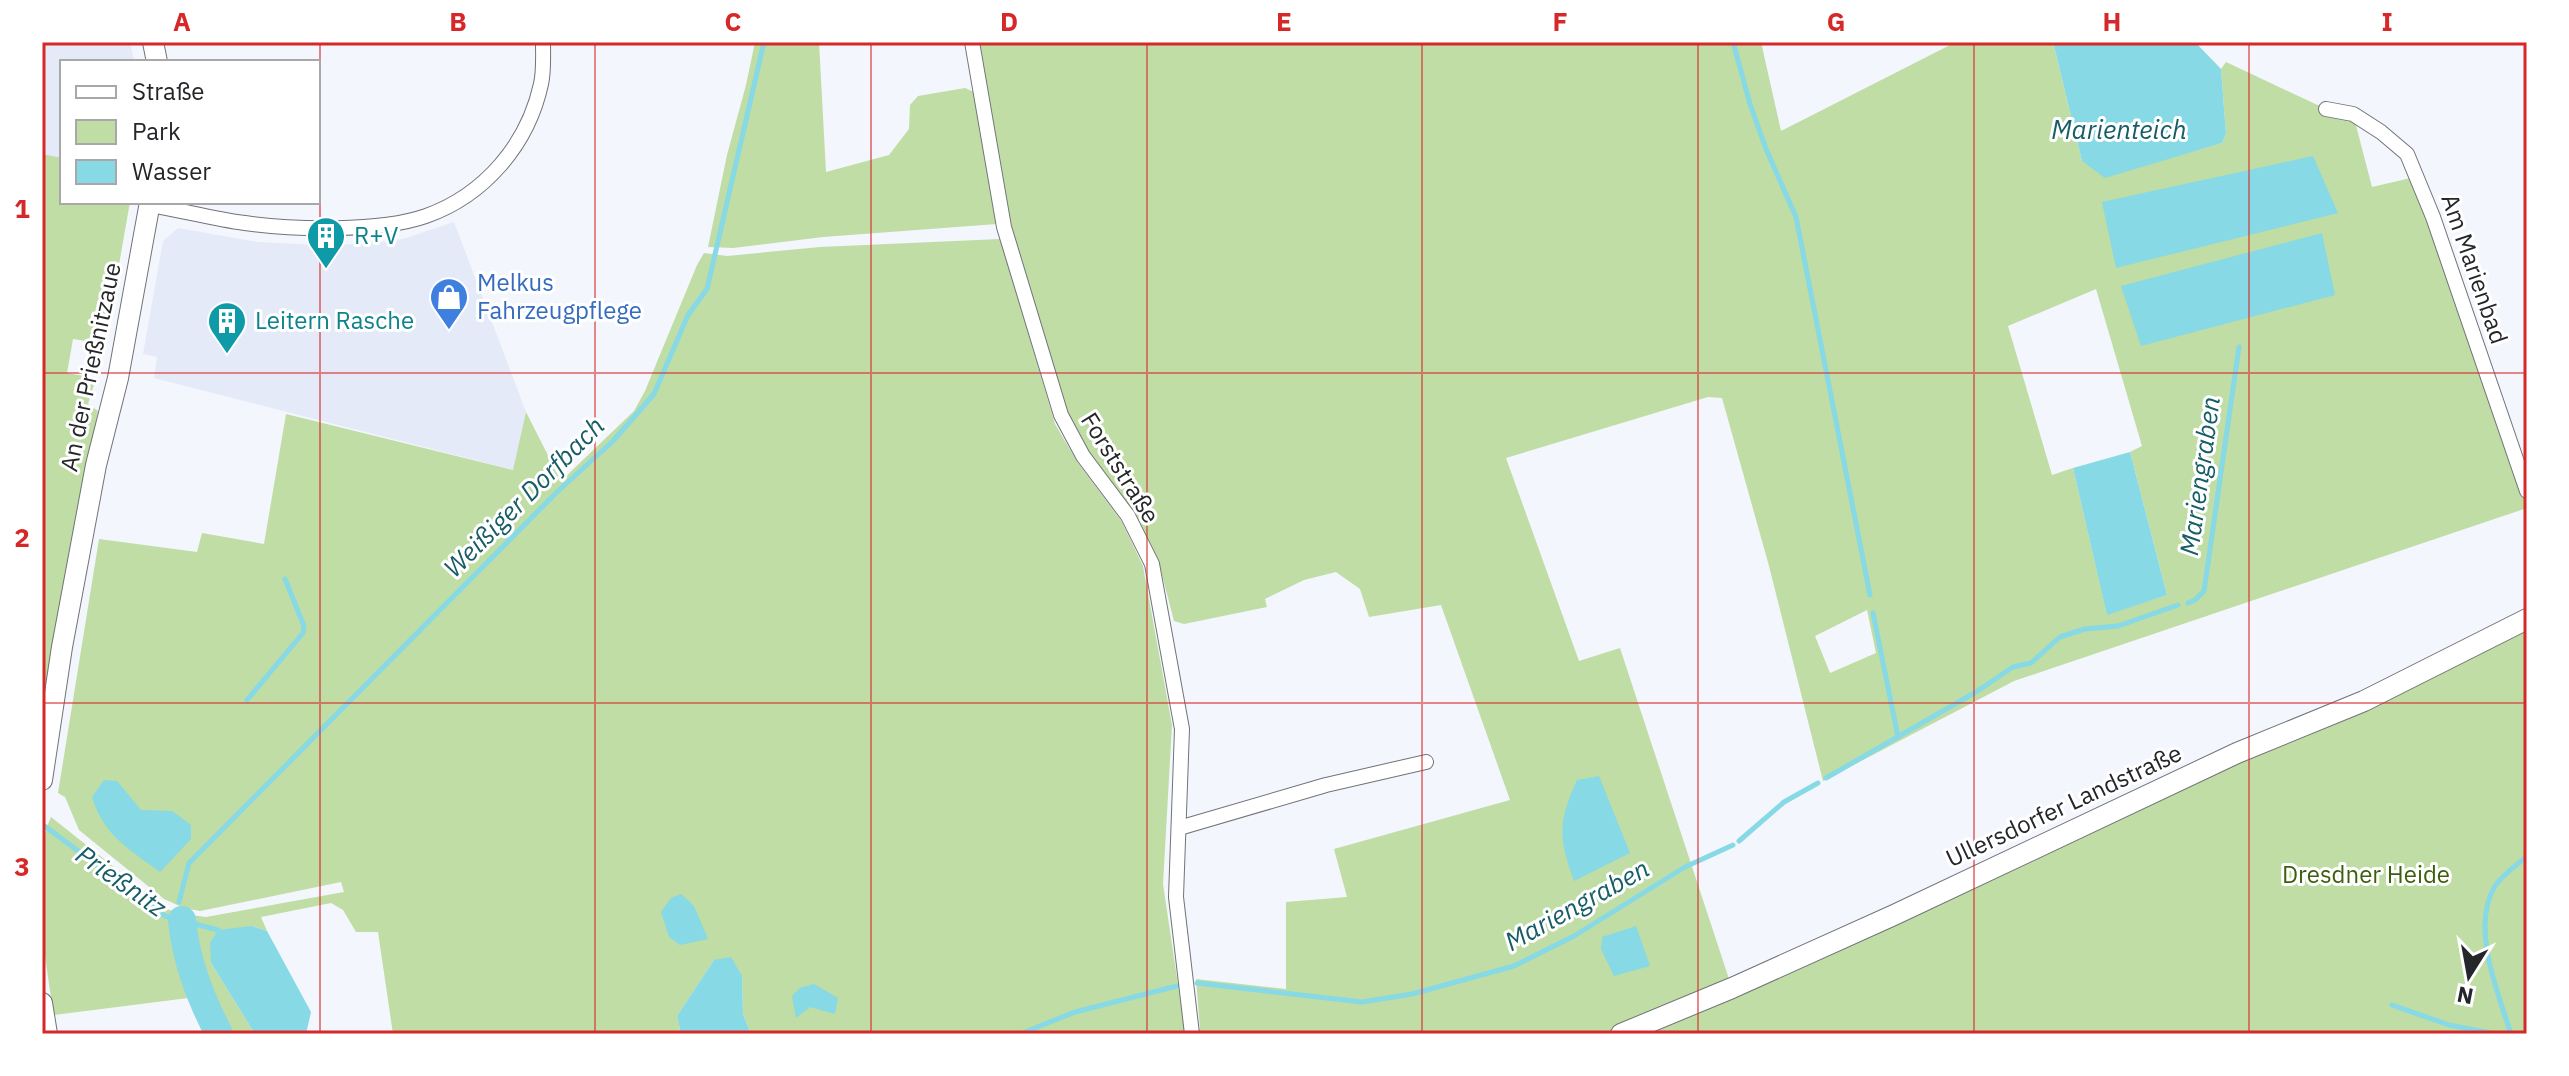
<svg xmlns="http://www.w3.org/2000/svg" width="2569" height="1076" font-family="'IBM Plex Sans',sans-serif">
  <rect width="100%" height="100%" fill="#f3f6fc"/>
  <g fill="#e4eaf7">
    <polygon points="42,42 130,42 133,56 135,62 62,62 62,158 42,154"/>
    <polygon points="454,222 526,412 514,470 154,378 157,357 143,354 163,241 178,228 258,242 317,245 363,244 403,239"/>
  </g>
  <g fill="#bfdda4" fill-rule="evenodd">
    <polygon points="755,42 819,42 826,172 889,155 909,129 910,105 918,96 965,88 974,92 997,224 823,237 733,248 708,247 727,155 746,85"/>
    <path d="M979,42h782l20,89 175,-89h97l29,119 109,-9 31,-9 4,-9 -5,-65 5,-7 100,47 27,5 19,73 43,-10 112,331 -513,173 -191,100 -54,-215 -47,-168 -14,-1 -202,61 73,203 41,-13 112,340 795,-360v406h-1776l-8,-20 -1,-38 -28,-16 -37,56 4,18h-288l-15,-102h-22l-13,-22 -12,-7 -70,14 6,14 -15,-5 -41,37 44,71h-29l-22,-38 -150,19c-8,-49 -25,-153 -3,-198l116,92 15,5 24,3 138,-25 -3,-10 -141,29 -16,-3 -20,-9 -85,-69 -14,-33 -7,-4 41,-254 98,13 5,-19 62,11 22,-130 227,56 13,-58 35,69 73,-70 11,-20 52,-126 7,-12 23,3 93,-9 180,-8 55,185 23,39 44,59 21,44 29,159 -9,159 22,148 15,-3 -4,-50 90,10v-87l61,-5 -13,-48 176,-49 -69,-195 -72,12 -9,-28 -24,-17 -32,8 -39,19 2,8 -83,17 -10,-3 -15,-58 -25,-50 -46,-62 -21,-39 -56,-188zM2096,289l46,157 -12,6 37,143 -60,19 -34,-146 -21,7 -44,-149zM1867,610l9,43 -46,20 -15,-37z"/>
    <polygon points="42,154 62,158 62,202 130,202 105,344 73,339 67,373 96,378 88,404 98,411 42,709"/>
  </g>
  <g fill="#86d9e5">
    <polygon points="2053,42 2195,42 2221,69 2226,134 2222,143 2105,178 2082,161"/>
    <polygon points="2313,156 2338,213 2116,268 2102,202"/>
    <polygon points="2322,233 2335,295 2141,346 2121,286"/>
    <polygon points="2130,452 2167,595 2107,615 2073,468"/>
    <path d="M1599,776l31,77 -56,28c-16,-44 -16,-59 3,-101z"/>
    <path d="M104,780l13,1 24,29 31,1 19,14v14l-31,33c-31,-23 -56,-36 -68,-75z"/>
    <polygon points="681,894 694,906 708,939 680,945 669,937 661,912 671,898"/>
    <polygon points="252,926 267,931 311,1012 306,1034 255,1034 211,963 210,943 218,930"/>
    <polygon points="1636,926 1650,966 1614,976 1601,949 1602,937"/>
    <polygon points="731,957 742,976 743,1014 751,1034 681,1034 677,1016 714,960"/>
    <polygon points="814,984 838,998 835,1014 810,1007 796,1018 792,996 800,988"/>
  </g>
  <g fill="none" stroke-linecap="round" stroke-linejoin="round">
    <g stroke="#86d9e5" stroke-width="5">
      <polyline points="1733,42 1750,104 1766,149 1796,217 1870,595"/>
      <polyline points="2188,603 2195,600 2204,591 2239,347"/>
      <polyline points="1873,613 1898,737"/>
      <polyline points="247,700 303,633 304,626 285,579"/>
      <polyline points="1826,778 1976,692 2013,667 2031,663 2060,637 2085,629 2118,626 2178,605"/>
      <polyline points="42,824 165,916 218,930"/>
      <polyline points="1739,841 1784,802 1818,783"/>
      <polyline points="179,902 189,863 557,492 613,441 654,394 688,315 707,289 764,42"/>
      <polyline points="1197,983 1362,1002 1412,994 1514,966 1574,936 1685,867 1733,845"/>
      <polyline points="2392,1005 2449,1025 2496,1034"/>
      <polyline points="1020,1034 1075,1012 1177,986"/>
      <path d="M2511,1034c-13,-41 -41,-107 -16,-148 7,-11 22,-21 32,-30"/>
    </g>
    <path stroke="#86d9e5" stroke-width="28" d="M182,920c4,41 18,77 37,114"/>
    <g stroke="#717378" stroke-width="16">
      <g id="street">
        <polyline points="972,42 1004,227 1061,415 1083,456 1128,516 1152,564 1182,729 1176,897 1192,1034"/>
        <polyline points="2326,109 2353,114 2381,132 2407,154 2433,217 2527,491"/>
        <path d="M150,205c31,5 63,14 95,18 49,7 135,9 181,-7 59,-21 102,-72 115,-132 3,-13 2,-28 2,-42"/>
        <polyline points="1179,828 1326,785 1426,762"/>
      </g>
    </g>
    <g stroke="#717378" stroke-width="22">
      <g id="secondary">
        <polyline points="153,42 157,62"/>
        <polyline points="42,780 62,647 96,465 118,378 150,202"/>
        <polyline points="42,1003 47,1034"/>
        <polyline points="1621,1034 1732,988 1894,915 2237,753 2364,701 2527,619"/>
      </g>
    </g>
    <use href="#street" stroke="#fff" stroke-width="14"/>
    <use href="#secondary" stroke="#fff" stroke-width="20"/>
  </g>
  <path fill="none" stroke="#d62828" stroke-width="2" stroke-opacity="0.55" d="M320,42v992M595,42v992M871,42v992M1147,42v992M1422,42v992M1698,42v992M1974,42v992M2249,42v992M42,373h2485M42,703h2485"/>
  <defs>
    <g id="building-pin" transform="scale(2)"><path d="M0 17L-7.5 6A9.5 9.5 0 1 1 7.5 6Z" fill="#0f9aa8" stroke="#fff"/><path d="M-4-6H4V6H1V3H-1V6H-4ZM-2.5-4.3h1.7v1.8h-1.7ZM.8-4.3h1.7v1.8H.8ZM-2.5-1h1.7V.8h-1.7ZM.8-1h1.7V.8H.8Z" fill="#fff"/></g>
    <g id="shop-pin" transform="scale(2)"><path d="M0 17L-7.5 6A9.5 9.5 0 1 1 7.5 6Z" fill="#3f7fe0" stroke="#fff"/><path d="M-5-2.5h2.3a2.7 3.5 0 0 1 5.4 0H5L5.5 6h-11ZM-1.5-2.5h3a1.5 2.3 0 0 0-3 0Z" fill="#fff"/></g>
  </defs>
  <g fill-rule="evenodd">
    <use href="#building-pin" x="326" y="236"/>
    <use href="#shop-pin" x="449" y="297"/>
    <use href="#building-pin" x="227" y="321"/>
  </g>
  <g text-anchor="middle" stroke-width="6" stroke-linejoin="round" paint-order="stroke">
    <g font-size="24" fill="#0d838f" stroke="#fff" text-anchor="start">
      <text x="354" y="244">R+V</text>
      <text x="255" y="329">Leitern Rasche</text>
    </g>
    <g font-size="24" fill="#252629" stroke="#fff">
      <text transform="translate(2474 269) rotate(71)" y="8">Am Marienbad</text>
      <text transform="translate(91 367) rotate(-78)" y="8">An der Prießnitzaue</text>
      <text transform="translate(1120 468) rotate(58)" y="8">Forststraße</text>
      <text transform="translate(2064 806) rotate(-25)" y="8">Ullersdorfer Landstraße</text>
    </g>
    <g font-size="24" fill="#366cbe" stroke="#fff" text-anchor="start">
      <text x="477" y="291">Melkus<tspan x="477" dy="28">Fahrzeugpflege</tspan></text>
    </g>
    <g font-size="24" fill="#3c5f0d" stroke="#fff">
      <text x="2366" y="883">Dresdner Heide</text>
    </g>
    <g font-size="26" font-style="italic" fill="#175d66" stroke="#fff">
      <text x="2119" y="139">Marienteich</text>
      <text transform="translate(2200 476) rotate(-82)" y="9">Mariengraben</text>
      <text transform="translate(524 497) rotate(-45)" y="9">Weißiger Dorfbach</text>
      <text transform="translate(121 881) rotate(35)" y="9">Prießnitz</text>
      <text transform="translate(1577 905) rotate(-29)" y="9">Mariengraben</text>
    </g>
  </g>
  <rect width="2569" height="1076" fill="none" stroke="#ffffff" stroke-width="88"/>
  <rect x="60" y="60" width="260" height="144" fill="#ffffff" stroke="#a8a8a9" stroke-width="2"/>
  <rect x="76" y="86" width="40" height="12" fill="#ffffff" stroke="#a8a8a9" stroke-width="2"/>
  <text x="132" y="100" font-size="24" fill="#252629">Straße</text>
  <rect x="76" y="120" width="40" height="24" fill="#bfdda4" stroke="#a8a8a9" stroke-width="2"/>
  <text x="132" y="140" font-size="24" fill="#252629">Park</text>
  <rect x="76" y="160" width="40" height="24" fill="#86d9e5" stroke="#a8a8a9" stroke-width="2"/>
  <text x="132" y="180" font-size="24" fill="#252629">Wasser</text>
  <g transform="translate(2469 976) rotate(191)" stroke="#ffffff" stroke-width="6" paint-order="stroke">
  <path d="M0-6L14 30L0 20L-14 30Z" fill="#252629"/>
  <text y="-12" font-size="22" font-weight="bold" text-anchor="middle" fill="#252629">N</text>
  </g>
  <rect x="44" y="44" width="2481" height="988" fill="none" stroke="#d62828" stroke-width="3"/>
  <g font-size="26" text-anchor="middle" font-weight="bold" fill="#d62828">
    <text x="182" y="31">A</text>
    <text x="458" y="31">B</text>
    <text x="733" y="31">C</text>
    <text x="1009" y="31">D</text>
    <text x="1284" y="31">E</text>
    <text x="1560" y="31">F</text>
    <text x="1836" y="31">G</text>
    <text x="2112" y="31">H</text>
    <text x="2387" y="31">I</text>
    <text x="22" y="218">1</text>
    <text x="22" y="547">2</text>
    <text x="22" y="876">3</text>
  </g>
</svg>
